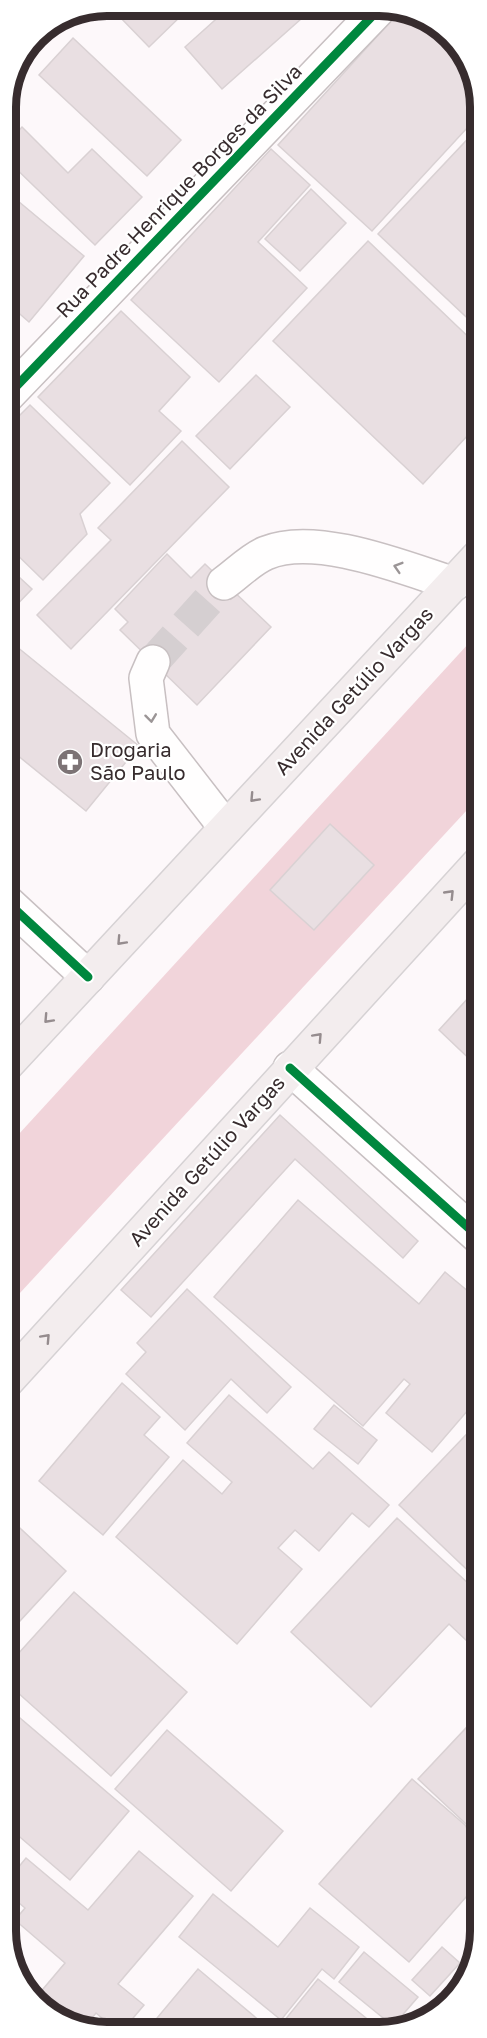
<svg xmlns="http://www.w3.org/2000/svg" width="487" height="2038" font-family="'Golos Text',sans-serif">
  <rect width="100%" height="100%" fill="#fdf8fa"/>
  <polygon fill="#f1d4da" points="480,631 480,796 7,1307 7,1147"/>
  <g fill="#e9dfe2" stroke="#d9d1d3" stroke-width="1.5">
    <polygon points="402,9 467,66 480,94 480,114 372,231 278,145"/>
    <polygon points="310,11 222,89 185,47 224,12"/>
    <polygon points="185,12 149,47 116,13"/>
    <polygon points="45,29 50,34 24,62 36,35"/>
    <polygon points="73,38 181,140 147,176 39,75"/>
    <polygon points="480,126 480,330 378,234"/>
    <polygon points="22,127 68,173 92,149 142,197 95,245 6,159 6,144"/>
    <polygon points="271,149 310,185 258,242 307,288 219,382 131,300"/>
    <polygon points="311,189 346,223 300,271 265,239"/>
    <polygon points="6,191 84,256 29,322 6,302"/>
    <polygon points="368,241 480,348 480,422 423,484 273,341"/>
    <polygon points="121,311 190,377 159,411 181,431 130,485 38,397"/>
    <polygon points="256,375 290,407 230,469 196,436"/>
    <polygon points="30,405 110,483 80,514 87,534 43,580 6,544 6,429"/>
    <polygon points="182,441 229,487 71,649 37,615 111,540 98,528"/>
    <polygon points="167,554 191,578 205,564 271,627 197,705 120,630 128,622 115,609"/>
    <polygon points="6,565 32,589 6,616"/>
    <polygon points="11,642 139,746 86,811 6,746 6,648"/>
    <polygon points="330,824 374,865 314,930 270,890"/>
    <polygon points="480,985 480,1069 439,1030"/>
    <polygon points="280,1115 418,1241 403,1258 295,1159 151,1317 121,1290"/>
    <polygon points="298,1200 419,1304 445,1272 481,1302 481,1341 477,1345 481,1348 481,1395 432,1452 386,1413 410,1384 404,1379 363,1426 214,1297"/>
    <polygon points="187,1289 291,1387 267,1413 231,1379 185,1430 126,1374 146,1352 137,1343"/>
    <polygon points="122,1383 160,1417 144,1435 169,1457 103,1535 39,1481"/>
    <polygon points="229,1395 313,1469 329,1452 389,1505 369,1527 352,1513 319,1551 295,1530 278,1548 302,1569 237,1644 116,1537 183,1460 222,1494 232,1482 187,1443"/>
    <polygon points="334,1405 377,1440 358,1464 314,1429"/>
    <polygon points="481,1419 481,1583 399,1505"/>
    <polygon points="7,1516 66,1571 7,1635"/>
    <polygon points="397,1518 481,1595 481,1628 468,1642 449,1624 371,1707 291,1632"/>
    <polygon points="74,1592 187,1692 111,1776 7,1683 7,1666"/>
    <polygon points="13,1712 129,1811 70,1880 7,1826 7,1719"/>
    <polygon points="481,1712 481,1838 418,1779"/>
    <polygon points="167,1730 283,1831 231,1891 115,1789"/>
    <polygon points="412,1779 465,1825 481,1854 481,1880 409,1962 319,1884"/>
    <polygon points="7,1850 17,1858 7,1870"/>
    <polygon points="139,1851 193,1896 118,1984 144,2005 123,2030 116,2030 96,2013 84,2028 61,2015 38,1995 65,1963 15,1920 25,1908 7,1893 7,1881 26,1858 88,1910"/>
    <polygon points="213,1894 278,1947 310,1908 359,1947 334,1979 322,1969 281,2020 179,1937"/>
    <polygon points="442,1947 460,1963 430,1996 412,1980"/>
    <polygon points="364,1952 418,1997 393,2026 339,1982"/>
    <polygon points="198,1969 261,2022 254,2031 147,2030"/>
    <polygon points="318,1979 382,2031 276,2031"/>
  </g>
  <g fill="none" stroke-linecap="round" stroke-linejoin="round">
    <polyline stroke="#d5cfd1" stroke-width="33" stroke-dasharray="33 16" stroke-linecap="butt" points="153,662 224,583"/>
    <g stroke="#c8c0c2" stroke-width="36">
      <g id="minor">
        <polyline points="6,397 378,10"/>
        <path d="M224,583c13,-9 27,-24 42,-30 50,-21 138,15 188,31"/>
        <polyline points="153,662 146,678 153,734 226,828"/>
        <polyline points="7,902 88,977"/>
        <polyline points="290,1068 481,1239"/>
      </g>
    </g>
    <g stroke="#d6d2d4" stroke-width="36">
      <g id="major">
        <polyline points="7,1064 480,555"/>
        <polyline points="7,1381 480,862"/>
      </g>
    </g>
    <use href="#minor" stroke="#fffefe" stroke-width="33"/>
    <use href="#major" stroke="#f3edee" stroke-width="33"/>
    <g stroke="#fff" stroke-width="13">
      <g id="cycleway">
        <polyline points="6,397 378,10"/>
        <polyline points="7,902 88,977"/>
        <polyline points="290,1068 481,1239"/>
      </g>
    </g>
    <use href="#cycleway" stroke="#00873e" stroke-width="9"/>
  </g>
  <defs><path id="oneway-chevron" d="M-2-3.5L2.5 0L-2 3.5" fill="none" stroke-width="1.6" stroke-linecap="round" stroke-linejoin="round" transform="scale(1.5)"/></defs>
  <g stroke="#9b9596">
    <use href="#oneway-chevron" transform="translate(398 567) rotate(-163)"/>
    <use href="#oneway-chevron" transform="translate(151 718) rotate(83)"/>
  </g>
  <g stroke="#958c8e">
    <use href="#oneway-chevron" transform="translate(254 798) rotate(133)"/>
    <use href="#oneway-chevron" transform="translate(450 894) rotate(-46)"/>
    <use href="#oneway-chevron" transform="translate(121 941) rotate(133)"/>
    <use href="#oneway-chevron" transform="translate(48 1019) rotate(133)"/>
    <use href="#oneway-chevron" transform="translate(318 1037) rotate(-47)"/>
    <use href="#oneway-chevron" transform="translate(46 1338) rotate(-47)"/>
  </g>
  <defs>
    <g id="pharmacy-disc" transform="scale(1.35)"><circle r="9.5" fill="#7c7375" stroke="#fff"/><path d="M-2-6h4v4h4v4h-4v4h-4v-4h-4v-4h4Z" fill="#fff"/></g>
  </defs>
  <g fill-rule="evenodd">
    <use href="#pharmacy-disc" x="70" y="762"/>
  </g>
  <g text-anchor="middle" stroke-width="4.5" stroke-linejoin="round" paint-order="stroke">
    <g font-size="20" fill="#372c2e" stroke="#fff">
      <text transform="translate(179 191) rotate(-46)" y="7">Rua Padre Henrique Borges da Silva</text>
      <text transform="translate(354 691) rotate(-47)" y="7">Avenida Getúlio Vargas</text>
      <text transform="translate(207 1161) rotate(-48)" y="7">Avenida Getúlio Vargas</text>
    </g>
    <g font-size="20" fill="#372c2e" stroke="#fff" text-anchor="start">
      <text x="90" y="757">Drogaria<tspan x="90" dy="23">São Paulo</tspan></text>
    </g>
  </g>
  <path d="M0 0H487V2038H0ZM107 16H379A91 91 0 0 1 470 107V1931A91 91 0 0 1 379 2022H107A91 91 0 0 1 16 1931V107A91 91 0 0 1 107 16Z" fill="#fff" fill-rule="evenodd"/>
  <path fill="none" stroke="#372c2e" stroke-width="8" d="M107 16H379A91 91 0 0 1 470 107V1931A91 91 0 0 1 379 2022H107A91 91 0 0 1 16 1931V107A91 91 0 0 1 107 16Z"/>
</svg>
